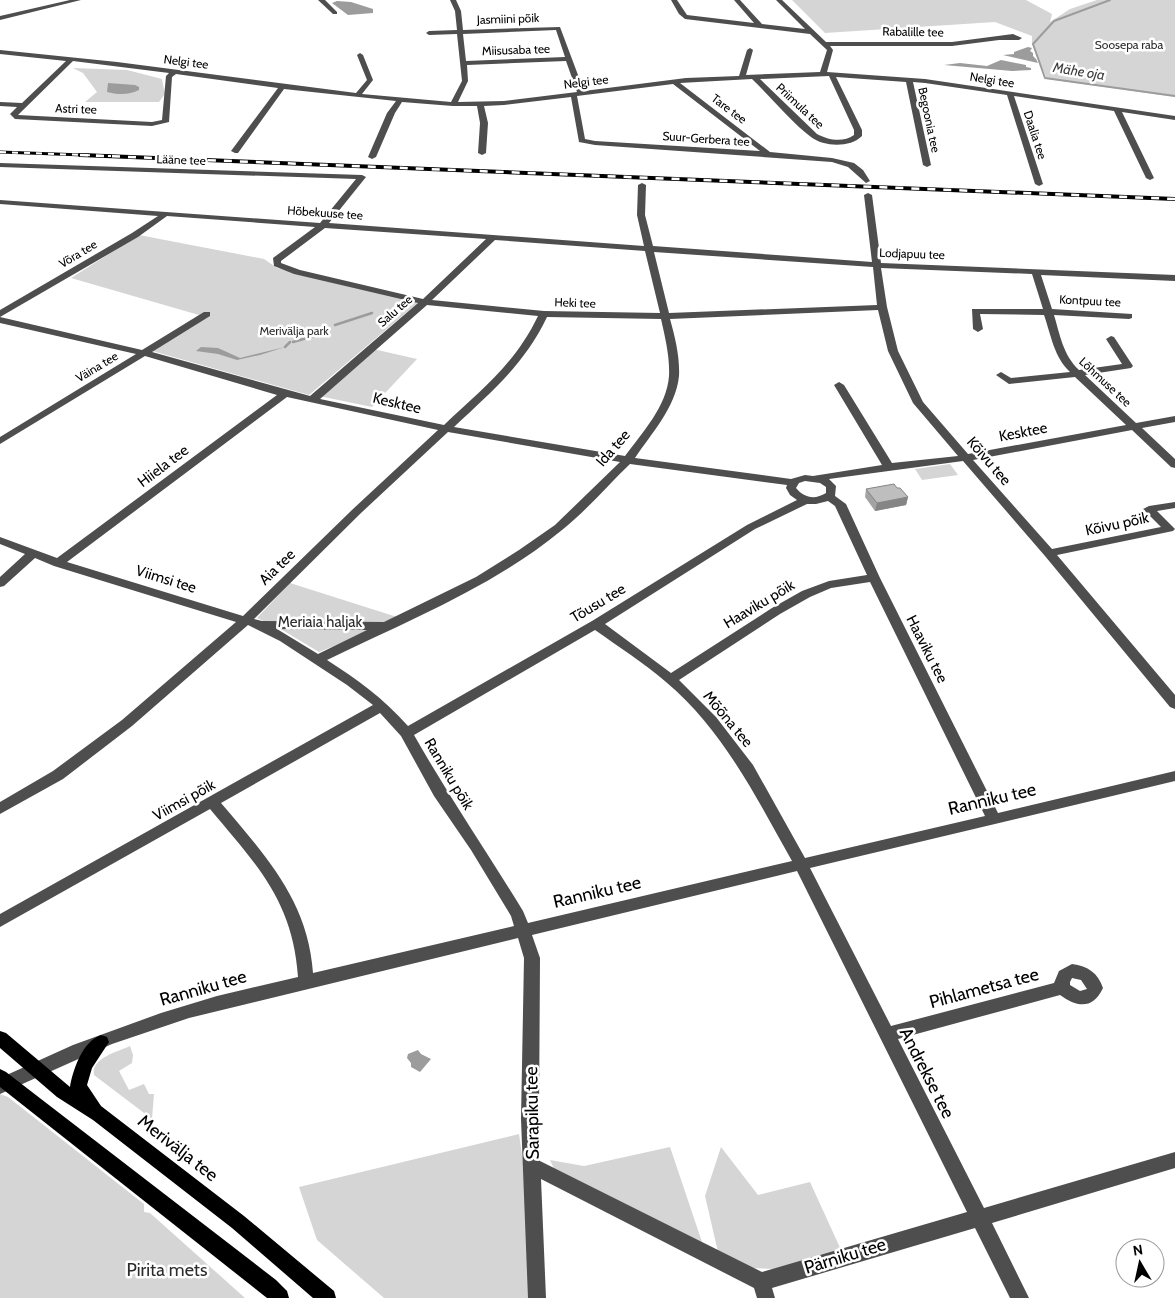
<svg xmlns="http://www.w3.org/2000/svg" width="1175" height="1298" font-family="Cabin,sans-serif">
  <rect width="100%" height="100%" fill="#fff"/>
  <g fill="#d5d5d5">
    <polygon points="792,0 1026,0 1052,14 1050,22 1070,9 1097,0 1175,0 1175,97 1047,79 1032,44 1032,36 995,22 825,33"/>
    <polygon points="73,68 127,70 162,79 165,94 159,102 85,102 97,92 83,73"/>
    <polygon points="139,235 264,259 277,268 420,301 309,395 145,349 199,315 71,278"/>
    <polygon points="373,349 417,359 372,407 319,396"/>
    <polygon points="950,464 958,475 922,480 915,469"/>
    <polygon points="290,583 397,617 374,630 319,652 279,628 257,618"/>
    <path d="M130,1046l3,9 -1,8 -13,8 10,19 15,-6 5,10h5l-2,25 -58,-44c-3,-17 23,-23 36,-29z"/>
    <polygon points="0,1094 8,1097 135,1197 144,1204 144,1212 150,1213 245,1298 0,1298"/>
    <polygon points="519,1134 524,1169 529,1298 384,1298 317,1240 299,1187"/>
    <polygon points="670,1147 702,1242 555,1171 550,1160 584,1166"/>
    <polygon points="721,1147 758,1195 810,1182 842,1252 777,1269 749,1268 718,1252 705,1196"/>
  </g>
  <g fill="#9c9c9c">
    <polygon points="337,1 351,2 373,9 373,13 348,15 332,3"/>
    <polygon points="1028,47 1032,48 1030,51 1033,53 1033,56 1036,59 1038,63 1003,55 1014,54 1014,52"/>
    <polygon points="1001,60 1026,65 1026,67 1031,68 1031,70 1012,71 944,65 960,63 987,66"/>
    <path d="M108,83l27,2 4,2v3c-9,5 -22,5 -32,2z"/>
    <polygon points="201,347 218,348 240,358 285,347 260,355 237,360 218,354 196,351"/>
    <polygon points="418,1050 421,1054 431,1059 420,1072 411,1067 411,1063 407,1058 408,1054"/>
  </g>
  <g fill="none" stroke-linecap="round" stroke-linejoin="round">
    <polyline stroke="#9c9c9c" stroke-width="2" points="1110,0 1054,21 1033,44 1045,78 1175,96"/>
    <g stroke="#9c9c9c" stroke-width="2.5">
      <polyline points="335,325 372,313"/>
      <polyline points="293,342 314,336 329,328"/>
      <polyline points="285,347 290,342"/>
    </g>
    <g fill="#4e4e4e" fill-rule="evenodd">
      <polygon points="70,0 81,0 0,20 0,16"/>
      <polygon points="318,0 325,0 337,12 337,14 333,14"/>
      <path d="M450,0h6l5,11 2,19 97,-3 24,64 102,-13 53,-2 8,-26 3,-2 3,2 -7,25 74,-3 7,-22 -17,-16 -125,-15 -6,-5 -8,-14h6l10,15 67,8 -20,-23h6l22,24 43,5 -29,-29h6l44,42h126l61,-8 9,4 -3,2h-20l-47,6h-122l3,4 -6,22 98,7 250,37v4l-53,-8 32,66 -4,2 -4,-2 -32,-67 -100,-15 29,88 -4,2 -4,-2 -28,-89 -82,-12 -12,-1 18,83 -4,2 -4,-2 -17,-83 -70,-5 26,53v6c-12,12 -38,11 -51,1 -19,-14 -41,-41 -59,-58l-72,4 90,69 62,6 22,5 9,7 7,11 -4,2 -18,-16 -16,-5 -237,-17 -16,-3 -8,-45 -67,8 -20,1 4,17 -2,30 -4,2 -4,-2 2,-30 -3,-17h-24l-51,-4 -7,11 -19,44 -4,2 -4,-2 19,-44 9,-12 -112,-12 -46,64h-3l-4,-2 47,-63 -102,-14 -4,3 -3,45 -17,4 -137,-7 -5,-5 7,-7 -17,-1v-4l22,1 44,-42 -66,-7v-4l117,12 239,31 11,-13 -10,-25 3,-2 3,2 10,25 -11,14 89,8 11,-21 -5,-47 -28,1 -3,-2 3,-2 28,-1 -2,-19zM556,30l9,27 -99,4 -3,-27zM73,61l96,12 -3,3 -4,44 -10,2 -134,-7zM566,61l11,31 -73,9 -46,1 10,-21 -1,-16zM829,76l25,54v5c-11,8 -26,5 -37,-1l-57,-55zM673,84l87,67 -165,-10 -10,-2 -8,-43z"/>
      <path d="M0,163l362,12 4,2 -37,46 315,23 -7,-31 1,-30 4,-2 4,2 -1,30 8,31 219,16 -8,-67 4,-2 4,2 9,68 294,12v6l-134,-6 11,34 80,5v4l-3,1 -75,-4c6,20 9,40 25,55l43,-6 -16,-25 5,-3 3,1 19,29 -2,2 -46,7 51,48 39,-7v6l-33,6 33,31v9l-4,-1 -39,-37 -159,30 79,89 109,-22 -18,-18 6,-3 26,-4v6l-18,3 18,18 -2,2 -116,24 118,140v14l-5,-2 -125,-151 -82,-95 -134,18 7,7 -1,10 11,8 34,74 118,235 177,-42v10l-365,87 81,158 163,-43 5,-12 13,-7c16,2 26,9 31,24 -10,21 -25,20 -43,7l-162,44 86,169 191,-56v16l-183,55 37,75h-19l-35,-70 -203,60 3,10h-18l-3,-10 -213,-109 5,119h-18l-7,-179 3,-161 -6,-20 -329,80 -77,26 -112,50v-16l73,-33 88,-32 56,-17 81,-19c-5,-76 -42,-113 -88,-168l-210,118v-13l373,-209 -26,-20 -67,-44 -32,-16 -116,101 -69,53 -63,35v-12l53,-31 69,-51 114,-98 -182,-56 -19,-8 -31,28 -4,1v-10l25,-23 -25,-10v-7l57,21 220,-163 -132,-39 -145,88v-7l136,-83 -136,-31v-6l142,33 62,-38h6v4l-58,36 158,44 108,-93 -124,-29 -20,-8 -1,-8 42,-31 -148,-11 -29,21 -138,80v-7l132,-77 26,-17 -158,-12v-4l320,23 36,-44 -356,-12zM325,228l161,11 -63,60 -123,-29 -19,-7v-2zM495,240l150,11 15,62 -116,-2 -112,-11zM654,252l219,15 4,38 -208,8zM881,268l151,6 11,35h-71l1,20 5,3 5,-3 -3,-15 64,1c7,20 10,42 26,57l-59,6 -10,-6 -5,3 13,9 66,-7 51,48 -158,29 -45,-52 -25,-51 -11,-44zM427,305l111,11c-23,48 -57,74 -94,109l-124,-26zM878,310l10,41 25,52 45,53 -66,7 -48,-78 -5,-3 -5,3 48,80 -69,11 -8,-1 -14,4 -156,-21c16,-24 41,-51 44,-82 1,-19 -4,-39 -9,-57zM547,317l114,2c4,18 9,38 8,57 -2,30 -27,57 -44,80l-171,-29c38,-36 70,-62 93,-110zM287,397l151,33 -85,79 -110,107 -176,-54zM448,432l172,30 -65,63 -36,25 -43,27 -92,45 -122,-1 -8,-2 107,-106zM630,464l157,21 -1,3 4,7 7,5 -50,25 -155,96 -184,105c-25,-28 -50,-46 -81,-66 80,-39 166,-73 235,-130 25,-20 46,-45 68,-66zM805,481l15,2 6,4v6c-11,7 -22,5 -30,-5l3,-5zM828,501l7,5 32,69 -38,6 -27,10 -30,17 -101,65 -66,-49 150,-95 52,-25h9zM870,582l115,234 -180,42 -52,-93 -37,-48 -37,-37 101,-66 30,-17 21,-9zM277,629l90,1 -49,24zM595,630c24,17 49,33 71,52 57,48 90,115 126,179l-264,62 -5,-12c-36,-59 -75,-116 -109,-176zM380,713l21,23 33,60 37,54 40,66 3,10 -201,47c-5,-72 -47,-117 -92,-170zM797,871l170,341 -205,60 -222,-111 -1,-42 1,-161 -8,-23zM1072,978l9,2 6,9 -7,2 -10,-6v-3z"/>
    </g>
    <g fill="#000" fill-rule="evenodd">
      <path d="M0,1031l6,2 64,54c3,-18 13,-46 31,-52l6,2 2,5 -17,26 -5,17 14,21 143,110 90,75 2,7h-23l-81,-70 -139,-108 -36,-23 -57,-49z"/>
      <polygon points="0,1069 6,1072 276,1280 287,1291 289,1298 267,1298 0,1087"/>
    </g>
    <g stroke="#000" stroke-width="3">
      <polyline id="rail-far1" points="0,152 111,156"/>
    </g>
    <g stroke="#000" stroke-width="4">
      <polyline id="rail" points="80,155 1175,199"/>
    </g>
    <use href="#rail-far1" stroke="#fff" stroke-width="2" stroke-dasharray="6" stroke-linecap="butt"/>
    <use href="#rail" stroke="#fff" stroke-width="2.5" stroke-dasharray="8" stroke-linecap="butt"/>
  </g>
  <polygon fill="#a3a3a3" points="897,488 908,497 906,505 875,511 865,497 866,489"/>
  <polygon fill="#858585" points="908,497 906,505 875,511 877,503"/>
  <polygon fill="#bebebe" stroke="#858585" points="894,484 897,488 900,488 908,497 877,503 866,489"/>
  <g text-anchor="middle" stroke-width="5" stroke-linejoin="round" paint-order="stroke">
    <g font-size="12" fill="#000" stroke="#fff">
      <text transform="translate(508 19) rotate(-2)" y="4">Jasmiini põik</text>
      <text transform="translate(913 32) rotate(1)" y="4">Rabalille tee</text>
      <text transform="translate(516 50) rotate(-2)" y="4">Miisusaba tee</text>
      <text transform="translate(186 62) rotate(7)" y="4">Nelgi tee</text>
      <text transform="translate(992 80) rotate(9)" y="4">Nelgi tee</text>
      <text transform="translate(586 82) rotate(-7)" y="4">Nelgi tee</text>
      <text transform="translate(800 106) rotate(43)" y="4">Priimula tee</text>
      <text transform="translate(76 109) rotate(2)" y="4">Astri tee</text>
      <text transform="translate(729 109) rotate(37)" y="4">Tare tee</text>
      <text transform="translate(929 120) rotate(78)" y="4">Begoonia tee</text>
      <text transform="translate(1035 135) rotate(72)" y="4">Daalia tee</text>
      <text transform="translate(706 139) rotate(4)" y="4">Suur-Gerbera tee</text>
      <text transform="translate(181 160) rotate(2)" y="4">Lääne tee</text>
      <text transform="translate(325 213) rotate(4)" y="4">Hõbekuuse tee</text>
      <text transform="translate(78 254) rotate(-31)" y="4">Võra tee</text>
      <text transform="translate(912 254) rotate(2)" y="4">Lodjapuu tee</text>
      <text transform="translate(1090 301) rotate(3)" y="4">Kontpuu tee</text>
      <text transform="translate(575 303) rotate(2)" y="4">Heki tee</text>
      <text transform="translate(395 311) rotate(-41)" y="4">Salu tee</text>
      <text transform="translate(97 367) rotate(-31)" y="4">Väina tee</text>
      <text transform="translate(1105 382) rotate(43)" y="4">Lõhmuse tee</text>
    </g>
    <g font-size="12" fill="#2c2c2c" stroke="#fff">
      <text x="1129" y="49">Soosepa raba</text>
      <text x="294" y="335">Merivälja park</text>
    </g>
    <g font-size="14" font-style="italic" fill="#3d3d3d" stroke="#fff">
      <text transform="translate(1079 71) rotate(9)" y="5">Mähe oja</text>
    </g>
    <g font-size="15" fill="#000" stroke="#fff">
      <text transform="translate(397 403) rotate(13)" y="5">Kesktee</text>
      <text transform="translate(1023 432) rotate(-11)" y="5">Kesktee</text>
      <text transform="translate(613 448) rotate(-49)" y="5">Ida tee</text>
      <text transform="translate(989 461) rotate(49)" y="5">Kõivu tee</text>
      <text transform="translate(163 466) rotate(-37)" y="5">Hiiela tee</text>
      <text transform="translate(1117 524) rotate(-12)" y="5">Kõivu põik</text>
      <text transform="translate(277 567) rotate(-44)" y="5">Aia tee</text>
      <text transform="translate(166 579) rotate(17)" y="5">Viimsi tee</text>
      <text transform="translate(598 603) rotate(-31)" y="5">Tõusu tee</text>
      <text transform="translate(759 604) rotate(-31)" y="5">Haaviku põik</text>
      <text transform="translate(927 649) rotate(63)" y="5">Haaviku tee</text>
      <text transform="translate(728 719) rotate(50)" y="5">Mõõna tee</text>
      <text transform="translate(449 774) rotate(59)" y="5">Ranniku põik</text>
      <text transform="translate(184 800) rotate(-29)" y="5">Viimsi põik</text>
    </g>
    <g font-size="15" fill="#2c2c2c" stroke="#fff">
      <text x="320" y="627">Meriaia haljak</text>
    </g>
    <g font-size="18" fill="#000" stroke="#fff">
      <text transform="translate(992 799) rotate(-13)" y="6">Ranniku tee</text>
      <text transform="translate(597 892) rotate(-13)" y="6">Ranniku tee</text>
      <text transform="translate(203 988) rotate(-16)" y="6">Ranniku tee</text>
      <text transform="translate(984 988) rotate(-15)" y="6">Pihlametsa tee</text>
      <text transform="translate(927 1073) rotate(63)" y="6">Andrekse tee</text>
      <text transform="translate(532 1113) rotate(-91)" y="6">Sarapiku tee</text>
      <text transform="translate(178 1148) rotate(38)" y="6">Merivälja tee</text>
      <text transform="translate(845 1256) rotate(-17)" y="6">Pärniku tee</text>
    </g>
    <g font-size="18" fill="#2c2c2c" stroke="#fff">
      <text x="167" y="1276">Pirita mets</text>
    </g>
  </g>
  <g transform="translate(1140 1263) rotate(351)"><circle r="24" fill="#ffffff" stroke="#999999"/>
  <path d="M0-4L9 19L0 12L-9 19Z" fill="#000000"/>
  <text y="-8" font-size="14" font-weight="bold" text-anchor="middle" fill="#000000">N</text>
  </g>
</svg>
